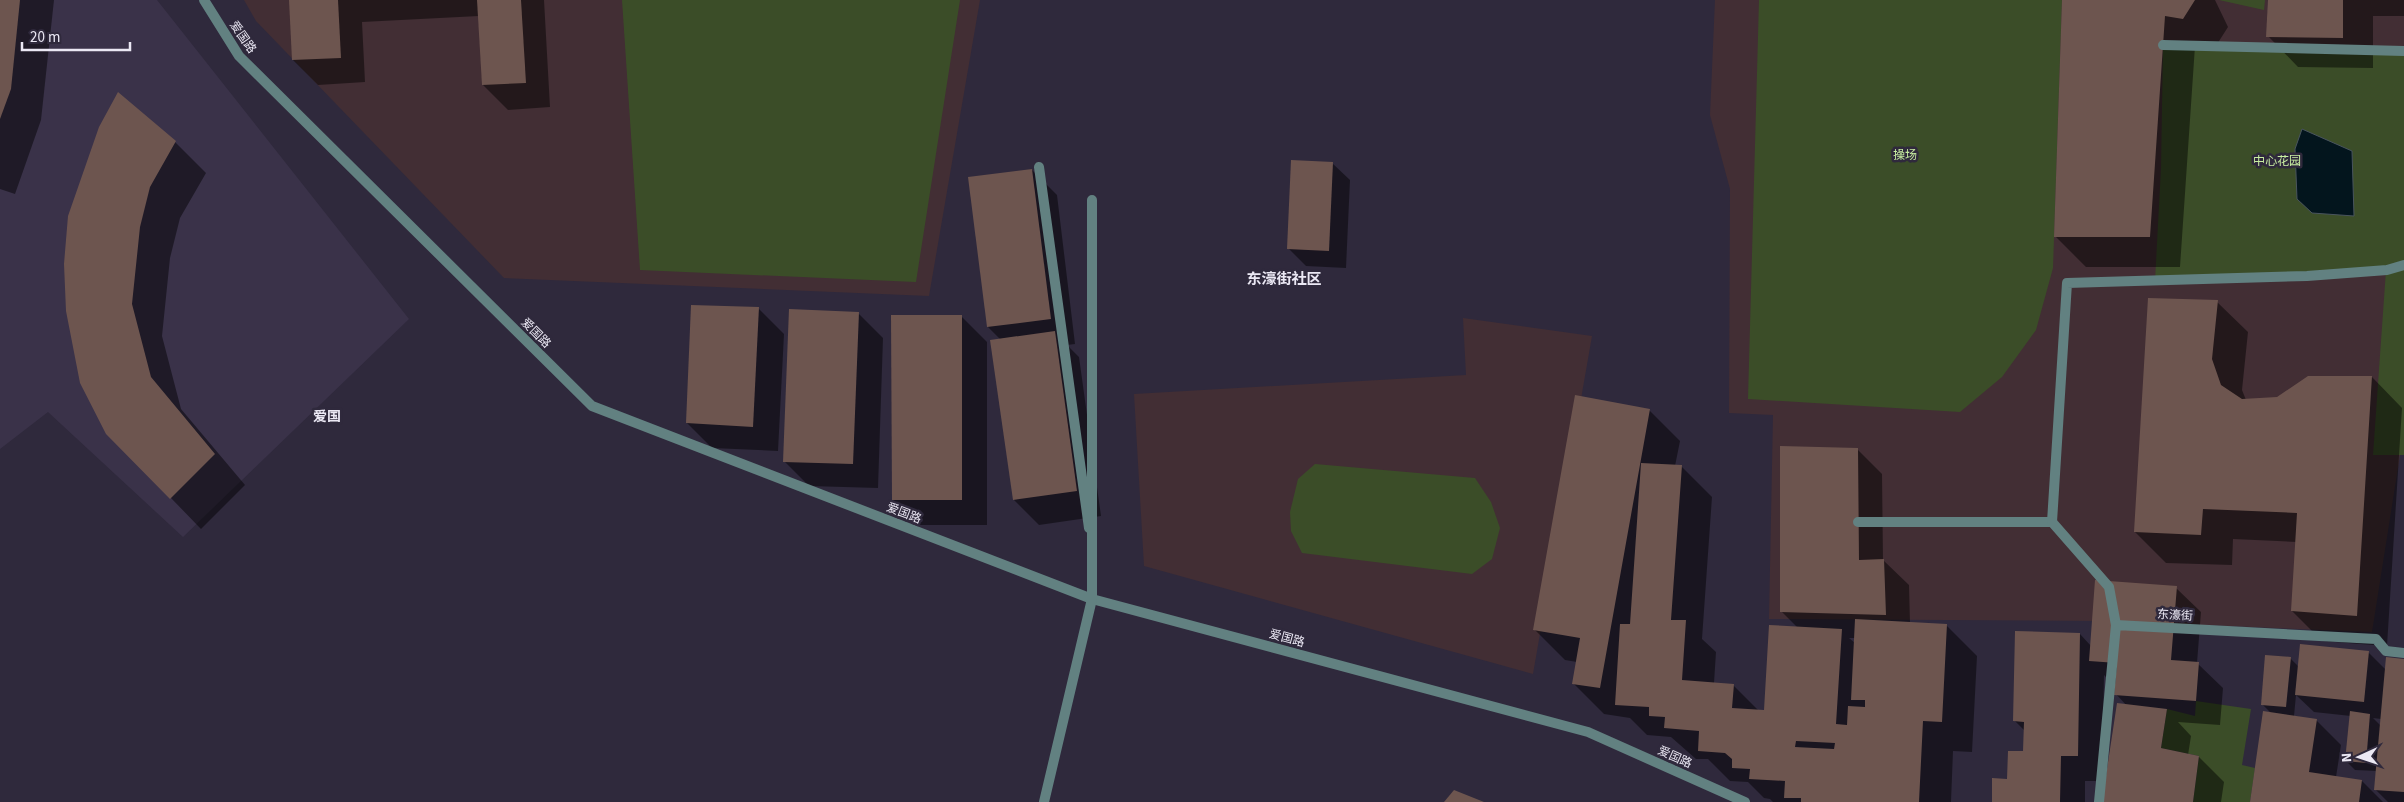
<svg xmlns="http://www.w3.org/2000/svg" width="2404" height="802" font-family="'Source Sans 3','Noto Sans SC',sans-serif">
  <rect width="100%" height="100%" fill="#2f293c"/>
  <polygon fill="#3a3249" points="0,0 157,0 409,319 183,537 48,412 0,449"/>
  <g fill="#422e34">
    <polygon points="244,0 980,0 929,296 504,278 256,21"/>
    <polygon points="1715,0 2404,0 2404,455 2400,455 2372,632 2105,621 1769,619 1773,415 1729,413 1730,189 1710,115"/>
    <polygon points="1463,318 1592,336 1533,674 1144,566 1134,394 1466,375"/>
  </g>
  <g fill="#3b4d28">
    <polygon points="622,0 960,0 916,282 640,270"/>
    <polygon points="1759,0 2062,0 2053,268 2036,330 2002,377 1960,412 1748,399"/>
    <polygon points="2219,0 2265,0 2264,10"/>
    <polygon points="2163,45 2404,52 2404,455 2373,455 2386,270 2155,281 2161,168"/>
    <polygon points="1315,464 1475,478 1491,502 1500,528 1492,559 1472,574 1302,553 1291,531 1290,512 1298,479"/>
    <polygon points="2196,701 2251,709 2242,765 2255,768 2250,802 2193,802 2199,756 2161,748 2167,709 2195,716"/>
  </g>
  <polygon fill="#03151d" stroke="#49545e" points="2302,129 2352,151 2354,216 2312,213 2297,199 2295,149"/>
  <g fill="#0007" fill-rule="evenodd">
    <polygon points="0,0 54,0 41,120 15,194 0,189"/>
    <polygon points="290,0 544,0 550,107 508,110 483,85 479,16 362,22 365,82 318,85 293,60"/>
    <polygon points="2063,0 2215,0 2228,27 2214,49 2195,46 2180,267 2086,267 2055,236"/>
    <polygon points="2268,0 2404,0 2404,16 2373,16 2373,68 2298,67 2268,36"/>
    <polygon points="175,142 206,173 180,218 170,258 162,336 181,409 245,485 201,529 171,498 68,310"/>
    <polygon points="1332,163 1350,180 1346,268 1306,266 1289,249"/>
    <polygon points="1032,170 1057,195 1075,344 1067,345 1079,357 1101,516 1039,525 1014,500 1001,340 988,327"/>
    <polygon points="2217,302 2248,332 2242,390 2246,400 2278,398 2372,377 2402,408 2387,646 2322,641 2292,611 2297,542 2233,539 2232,565 2166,563 2135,532"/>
    <polygon points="759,309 784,334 778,451 712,448 687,423"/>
    <polygon points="858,313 883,338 878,488 809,486 784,461"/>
    <polygon points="962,317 987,342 987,525 918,525 893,500"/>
    <path d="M1649,410l31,31 -5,25h6l31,31 -10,142 14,13 -2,31 19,2 26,26h6l32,-84 -16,-16 76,-162 25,25 1,86 26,25 1,38 36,2 31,31 -5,96 -19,-1 -2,51h-178l-3,-3 -6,-1 -16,-16 -18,-1 -22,-22h-12l-25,-22 -24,-2 -17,-17 -26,-4 -31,-31 4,-21 -12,-2 -30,-30zM1849,638h6v5z"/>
    <polygon points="2176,588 2201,612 2197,663 2223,688 2220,725 2178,722 2191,736 2188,755 2199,757 2224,782 2221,802 2105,802 2127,706 2116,694 2115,686 2104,675 2102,781 2085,781 2085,802 1993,802 2025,752 2025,731 2015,721 2080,634 2091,646"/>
    <path d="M2368,652l18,18 18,-10v142h-16l-13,-13 2,-18 -22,-1 -9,-9 5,-45 -37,-4 -18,-17 -2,21 22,4 25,25 -5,32 26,4 21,21h-132l20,-89 -9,-9 28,-46 9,9zM2373,718l8,1v7z"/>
  </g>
  <g fill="#6d554f" fill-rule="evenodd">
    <polygon points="0,0 20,0 11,89 0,119"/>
    <polygon points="289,0 338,0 341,58 292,60"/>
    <polygon points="477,0 521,0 526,83 482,85"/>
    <polygon points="2062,0 2195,0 2183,19 2165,16 2150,237 2054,237"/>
    <polygon points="2268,0 2343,0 2343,38 2266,37"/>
    <polygon points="118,92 176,141 150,187 140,227 132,304 151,377 215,454 170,499 106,434 80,383 66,311 64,264 68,216 99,127"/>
    <polygon points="1291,160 1333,162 1329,251 1287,249"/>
    <polygon points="1032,169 1051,319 987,327 968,177"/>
    <polygon points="2148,298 2218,300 2212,359 2221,385 2242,399 2277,397 2308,376 2372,376 2357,616 2291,611 2297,513 2203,509 2201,535 2134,532"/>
    <polygon points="691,305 759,307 753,427 686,423"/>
    <polygon points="789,309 859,312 853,464 783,462"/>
    <polygon points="891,315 962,315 962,500 892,500"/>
    <polygon points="1055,331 1077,491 1013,500 990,340"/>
    <polygon points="1575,395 1650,409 1600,688 1572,684 1580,638 1533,630"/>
    <polygon points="1780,446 1858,448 1859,560 1884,559 1886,615 1780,612"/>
    <path d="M1641,463l41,2 -11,155h15l-4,60 52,4 -2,24 32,2 5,-85 73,4 -6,95 11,1 1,-19 17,1v-7h-14l4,-81 92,5 -5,98 -19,-1 -4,81h-118v-4h-17l1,-17 -36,-2 1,-10 -18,-1v-9l-7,-6 -27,-2 1,-20 -35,-3 1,-11 -16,-1v-9l-34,-2 5,-81h10zM1796,741l39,2 -1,6 -39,-2z"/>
    <polygon points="2095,580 2177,586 2171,660 2199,662 2196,701 2114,695 2117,663 2089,661"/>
    <polygon points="2015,631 2080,633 2078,756 2061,756 2060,802 1992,802 1992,778 2007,779 2008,751 2023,751 2024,722 2013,721"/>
    <polygon points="2300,644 2369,651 2364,702 2295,695"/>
    <polygon points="2265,655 2291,657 2286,707 2261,705"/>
    <polygon points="2386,657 2404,659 2404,792 2374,790"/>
    <polygon points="2117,703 2167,709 2161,748 2199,756 2193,802 2102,802"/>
    <polygon points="2263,711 2317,719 2309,772 2362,780 2359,802 2250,802"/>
    <polygon points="2350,711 2370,714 2366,763 2345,761"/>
    <polygon points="1454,790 1484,802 1444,802"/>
  </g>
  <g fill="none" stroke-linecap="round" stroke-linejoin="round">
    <g stroke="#628181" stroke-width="10">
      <polyline points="2163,45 2404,51"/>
      <polyline points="1039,167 1089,528"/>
      <polyline points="1858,522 2052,522 2067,283 2307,276 2387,270 2404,265"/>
      <polyline points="2052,522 2109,587 2116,625"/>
      <polyline points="2099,802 2116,625 2376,639 2386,651 2404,653"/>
    </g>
    <g stroke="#628181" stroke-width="10">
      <polyline points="204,0 239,56 592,406 1092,599 1588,732 1745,802"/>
      <polyline points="1044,802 1092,599 1092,200"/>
    </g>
  </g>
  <g text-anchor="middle" stroke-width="5" stroke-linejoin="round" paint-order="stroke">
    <g font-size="12" fill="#ebe8f4" stroke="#2f293c">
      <text transform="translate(243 37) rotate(55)" y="4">爱国路</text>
      <text transform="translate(536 333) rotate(45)" y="4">爱国路</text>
      <text transform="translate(904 513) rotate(21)" y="4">爱国路</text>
      <text transform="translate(2175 615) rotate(3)" y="4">东濠街</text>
      <text transform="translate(1287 638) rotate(15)" y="4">爱国路</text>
      <text transform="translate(1675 757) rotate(24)" y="4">爱国路</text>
    </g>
    <g font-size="12" fill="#c8eea1" stroke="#2f293c">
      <text x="1905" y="159">操场</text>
      <text x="2277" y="165">中心花园</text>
    </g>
    <g font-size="14" font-weight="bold" fill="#ebe8f4" stroke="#2f293c">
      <text x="327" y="421">爱国</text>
    </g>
    <g font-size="15" font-weight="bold" fill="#ebe8f4" stroke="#2f293c">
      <text x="1284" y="284">东濠街社区</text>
    </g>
  </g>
  <g transform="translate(2359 757) rotate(267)" stroke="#2f293c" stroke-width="4" paint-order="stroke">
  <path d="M0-4L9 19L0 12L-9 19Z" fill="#ebe8f4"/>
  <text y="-8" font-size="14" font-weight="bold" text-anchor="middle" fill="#ebe8f4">N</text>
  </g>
  <path d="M22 42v8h108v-8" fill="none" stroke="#ebe8f4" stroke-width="2.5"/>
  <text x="30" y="42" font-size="15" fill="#ebe8f4" stroke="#2f293c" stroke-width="4" paint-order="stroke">20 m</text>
</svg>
